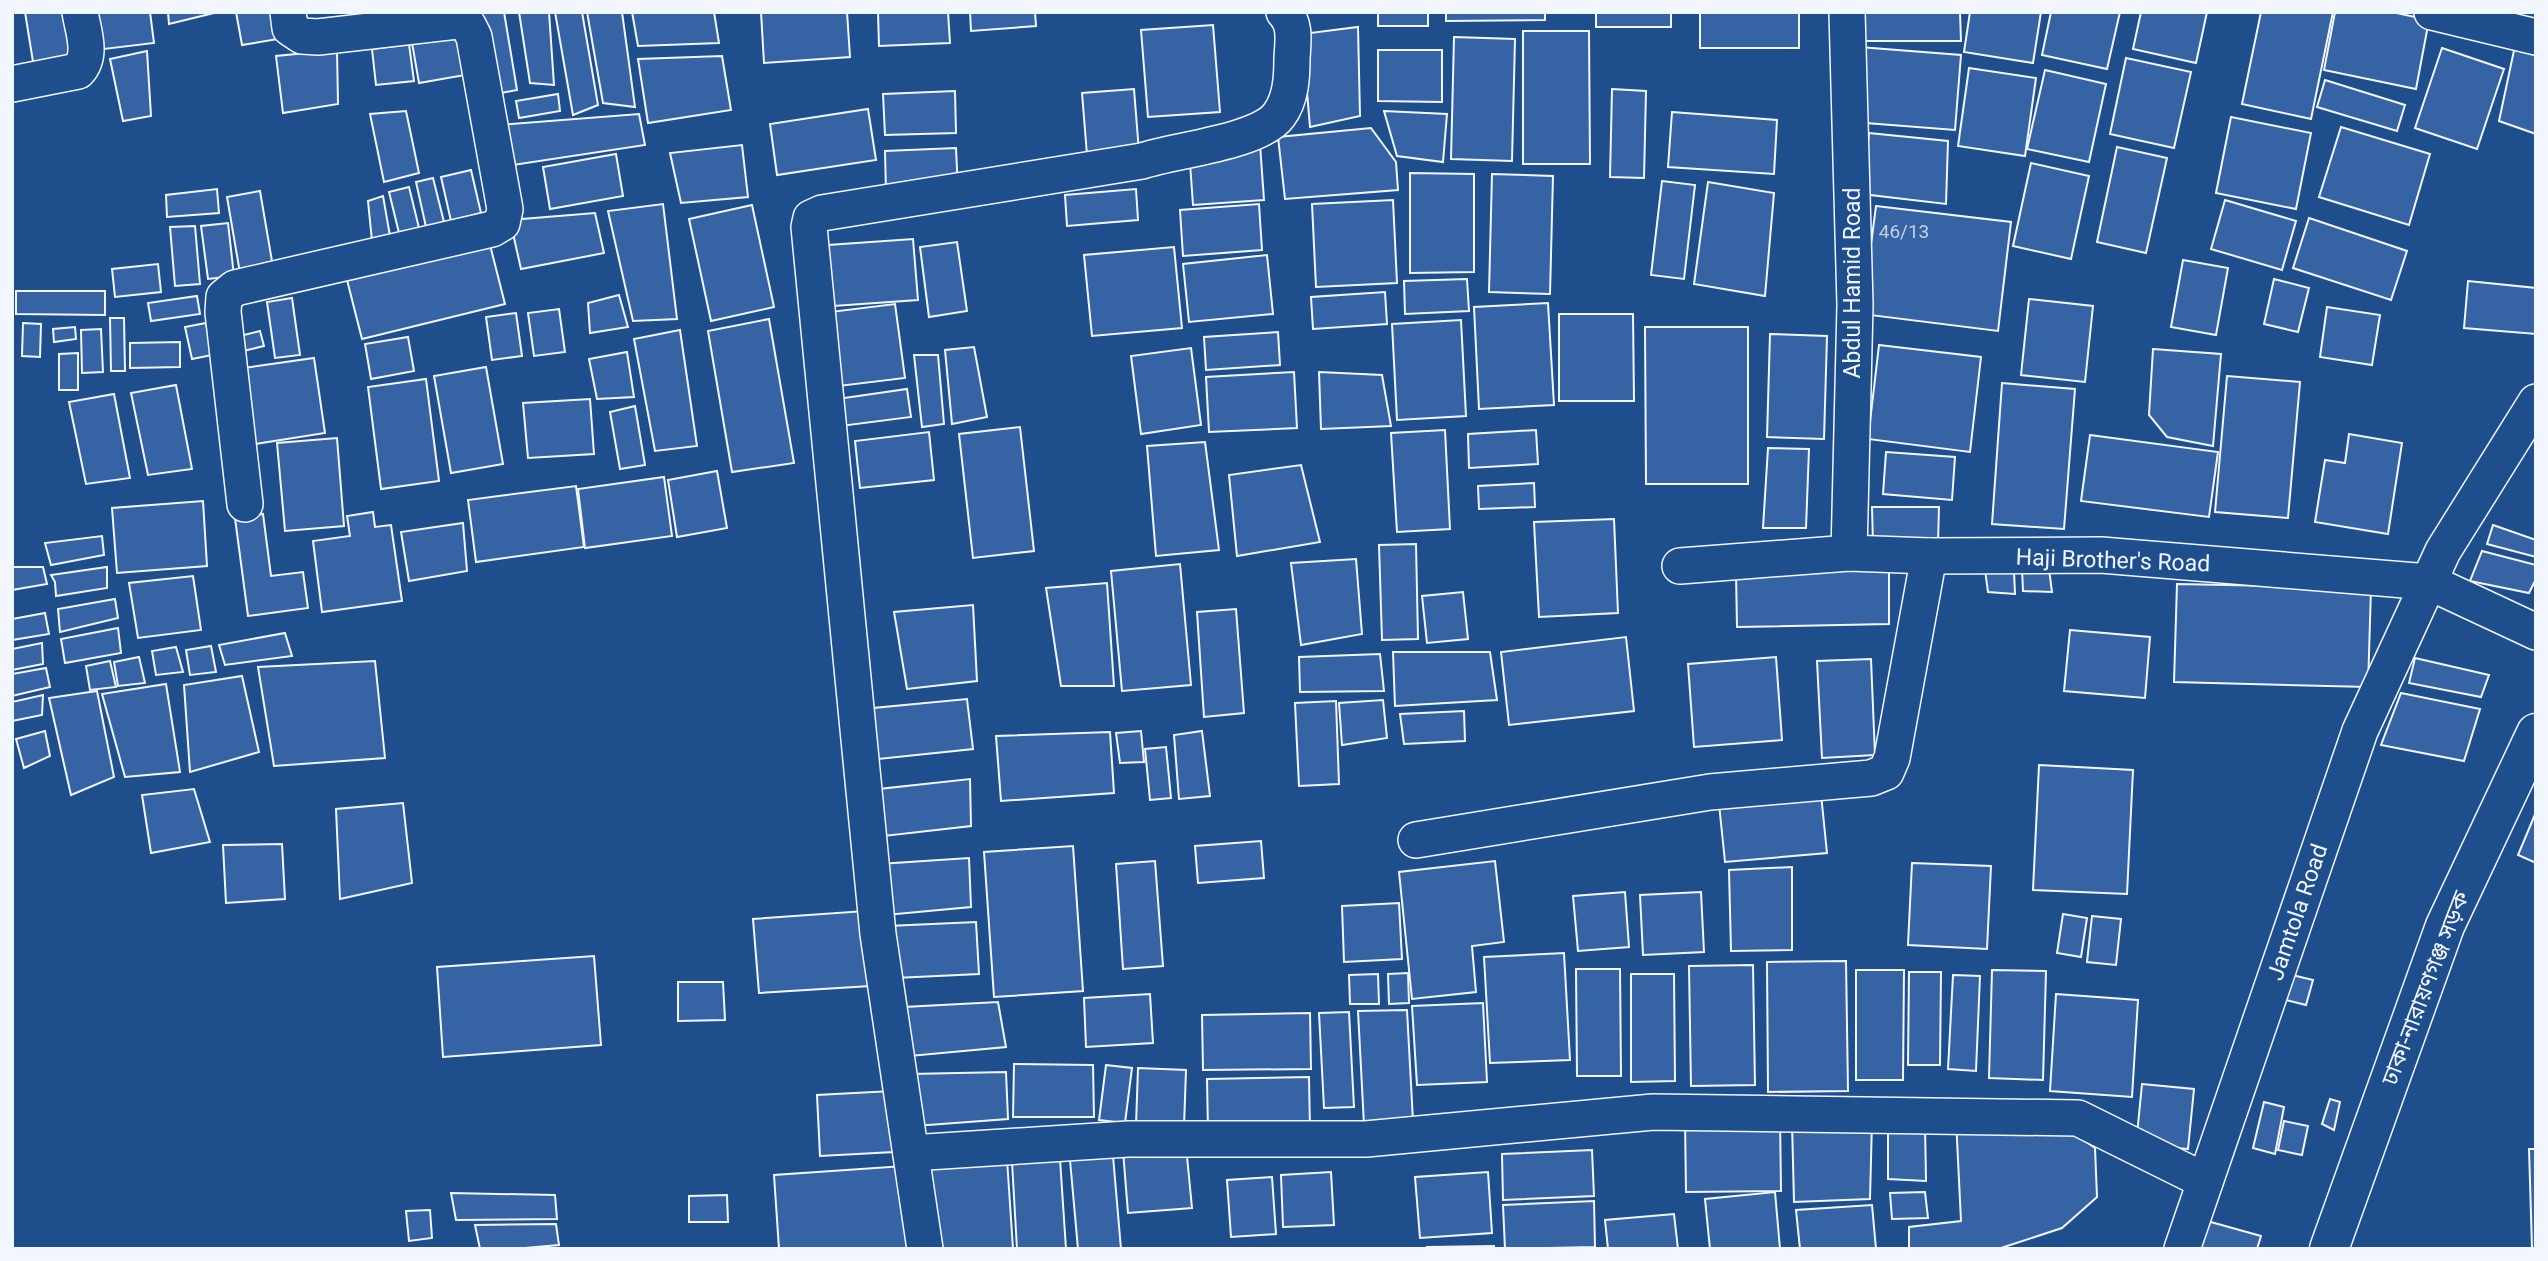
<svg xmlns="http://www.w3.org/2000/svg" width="2548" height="1261" font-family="Roboto,'Noto Sans Bengali',sans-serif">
  <rect width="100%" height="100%" fill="#1f4e8c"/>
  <g fill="#3563a3" stroke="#f2f6ff" stroke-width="2">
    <polygon points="25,12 63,12 71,61 34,68"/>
    <polygon points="92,12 150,12 154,43 96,50"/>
    <polygon points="168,12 218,12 169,24"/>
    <polygon points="236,12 273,12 278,39 242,45"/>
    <polygon points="477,12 504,12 517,90 491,95"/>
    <polygon points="519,12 549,12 554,85 530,83"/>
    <polygon points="555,12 582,12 598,105 573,115"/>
    <polygon points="587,12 622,12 635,107 603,103"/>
    <polygon points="632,12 714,12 719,43 638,46"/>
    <polygon points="761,12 847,12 850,57 764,63"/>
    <polygon points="878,12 948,12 950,43 879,46"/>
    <polygon points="970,12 1035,12 1036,26 971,31"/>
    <rect x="1378" y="12" width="50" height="14"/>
    <polygon points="1446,12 1545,12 1545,20 1446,21"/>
    <rect x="1596" y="12" width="75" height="15"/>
    <rect x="1700" y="12" width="99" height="36"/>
    <polygon points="1857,12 1960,12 1961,41 1857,41"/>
    <polygon points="1970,12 2041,12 2033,63 1964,52"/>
    <polygon points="2051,12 2120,12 2107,69 2042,55"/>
    <polygon points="2141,12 2207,12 2196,63 2133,49"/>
    <polygon points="2261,12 2333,12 2311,119 2242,104"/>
    <polygon points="2335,12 2392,12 2429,20 2416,89 2324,70"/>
    <polygon points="1213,25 1220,112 1148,117 1141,30"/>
    <polygon points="1358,27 1360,116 1310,127 1302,34"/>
    <polygon points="1523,31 1589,31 1590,164 1523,164"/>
    <polygon points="458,35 465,75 419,83 412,43"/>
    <polygon points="1454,37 1515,39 1512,161 1451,159"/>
    <polygon points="2516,41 2536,47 2536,134 2499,121"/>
    <polygon points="409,44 414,81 376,85 372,49"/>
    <polygon points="1859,47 1961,55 1955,130 1853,122"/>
    <polygon points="2442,48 2504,69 2477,149 2415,128"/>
    <polygon points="337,50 338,104 283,113 276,56"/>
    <polygon points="1378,50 1442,50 1442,102 1378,101"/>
    <polygon points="147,51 151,116 123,121 110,59"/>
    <polygon points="722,56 731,110 648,123 638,59"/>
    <polygon points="2126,58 2191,72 2174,148 2110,134"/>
    <polygon points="1969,68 2036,78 2025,156 1958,146"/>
    <polygon points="2045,70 2106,84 2089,162 2027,149"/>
    <polygon points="2325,80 2405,105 2397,131 2317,107"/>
    <polygon points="1134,89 1139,152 1087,155 1082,93"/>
    <polygon points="1612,89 1646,91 1644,178 1610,177"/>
    <polygon points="955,91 956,133 885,135 883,94"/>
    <polygon points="558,94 560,111 519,118 516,101"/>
    <polygon points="868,109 876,160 777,175 770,124"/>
    <polygon points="406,111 419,173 384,182 370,114"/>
    <polygon points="1384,111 1447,114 1443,162 1397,156"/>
    <polygon points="1672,112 1777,120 1774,174 1668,167"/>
    <polygon points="639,114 645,145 500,167 497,125"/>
    <polygon points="2231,117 2311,133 2296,209 2216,193"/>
    <polygon points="2341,127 2430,154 2409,225 2319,197"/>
    <polygon points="1371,128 1396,162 1398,190 1285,199 1278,137"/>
    <polygon points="1869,133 1948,141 1946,204 1862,194"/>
    <polygon points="1260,144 1264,200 1193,205 1189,149"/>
    <polygon points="742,145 748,197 681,203 670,153"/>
    <polygon points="2117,147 2167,158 2146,253 2097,242"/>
    <polygon points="956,148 958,190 886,192 885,151"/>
    <polygon points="616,154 623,196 550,209 543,167"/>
    <polygon points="2031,163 2089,176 2071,259 2013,246"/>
    <polygon points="471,170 481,213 451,221 441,177"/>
    <polygon points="1410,173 1474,174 1474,272 1410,273"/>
    <polygon points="1492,174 1553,176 1550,294 1489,292"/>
    <polygon points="433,178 444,222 426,227 416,182"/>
    <polygon points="1662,181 1695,185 1684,279 1651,275"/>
    <polygon points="1708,182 1774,193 1765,296 1694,284"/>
    <polygon points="409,187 419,228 399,233 389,192"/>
    <polygon points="217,189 219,213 167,217 166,195"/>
    <polygon points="1136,189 1138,220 1067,226 1065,195"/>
    <polygon points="260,191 274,273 241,279 227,197"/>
    <polygon points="383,196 390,236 372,241 368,201"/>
    <polygon points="1393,200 1397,283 1316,287 1312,204"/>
    <polygon points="2225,200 2296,221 2282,270 2211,249"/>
    <polygon points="663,204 677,319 633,321 608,211"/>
    <polygon points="1259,204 1262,250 1183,256 1180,210"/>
    <polygon points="752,205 774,307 711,321 689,219"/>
    <polygon points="1876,206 2011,222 1998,331 1862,314"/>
    <polygon points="595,213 604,253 521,269 510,220"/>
    <polygon points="2309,218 2407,251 2391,300 2293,268"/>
    <polygon points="228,223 234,276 208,279 201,226"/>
    <polygon points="195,226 200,284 175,286 170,227"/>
    <polygon points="913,239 918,300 819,307 814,246"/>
    <polygon points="489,241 505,304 362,339 346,276"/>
    <polygon points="957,242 967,311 929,317 920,247"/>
    <polygon points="1174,247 1182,328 1092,336 1084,255"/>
    <polygon points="1267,255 1273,314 1189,322 1183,264"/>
    <polygon points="2183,260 2228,268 2216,335 2171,327"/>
    <polygon points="158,264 161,292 115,297 112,269"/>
    <polygon points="1467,279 1469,311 1405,314 1404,281"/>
    <polygon points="2274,279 2309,288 2298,332 2264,324"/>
    <polygon points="2468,281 2536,288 2536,334 2464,328"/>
    <polygon points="16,291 105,291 105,315 16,314"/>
    <polygon points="1385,292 1387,324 1313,329 1311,297"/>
    <polygon points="619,295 628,327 590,333 588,303"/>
    <polygon points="197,296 200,314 151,321 148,303"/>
    <polygon points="292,298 300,355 275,358 267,302"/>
    <polygon points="2029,299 2093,306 2085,382 2021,375"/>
    <polygon points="1548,303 1554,405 1479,409 1474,307"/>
    <polygon points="895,304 905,378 839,386 830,312"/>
    <polygon points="2327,307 2380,315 2372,365 2320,357"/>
    <polygon points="559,309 565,352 534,356 528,313"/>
    <polygon points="516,313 522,356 492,360 486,317"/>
    <polygon points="1559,314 1633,314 1634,401 1559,401"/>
    <polygon points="110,318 124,318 125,371 111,371"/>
    <polygon points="769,319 794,463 732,472 708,331"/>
    <polygon points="1461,320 1466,416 1397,420 1392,324"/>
    <polygon points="23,323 41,324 40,357 22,356"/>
    <polygon points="206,323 212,355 192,359 185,327"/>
    <polygon points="75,327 76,339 54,342 53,329"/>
    <polygon points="1645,327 1748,327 1748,484 1646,484"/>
    <polygon points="101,329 103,372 82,373 81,330"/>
    <polygon points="680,330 697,446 655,451 634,339"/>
    <polygon points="260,331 264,346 239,352 236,337"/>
    <polygon points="1278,332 1280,365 1206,370 1204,337"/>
    <polygon points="1770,334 1827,336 1824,439 1767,437"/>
    <polygon points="408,337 414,371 371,379 365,344"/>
    <polygon points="180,342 180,367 130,368 130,343"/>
    <polygon points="1879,345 1981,357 1970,452 1868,439"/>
    <polygon points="974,347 987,417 952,424 945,350"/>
    <polygon points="1191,348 1201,425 1141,434 1131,356"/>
    <polygon points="2153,349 2221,354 2213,446 2167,437 2149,415"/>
    <polygon points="627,352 634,397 597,399 589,359"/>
    <polygon points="78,353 78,390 59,390 59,354"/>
    <polygon points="914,355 938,355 944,424 922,427"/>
    <polygon points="314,358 325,433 255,444 244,368"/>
    <polygon points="486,367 503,464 451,473 434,376"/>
    <polygon points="1294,372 1297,428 1209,432 1206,377"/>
    <polygon points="1319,372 1382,375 1391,426 1321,429"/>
    <polygon points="2227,376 2300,382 2288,518 2215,512"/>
    <polygon points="426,379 439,481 381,489 368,387"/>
    <polygon points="2002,383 2075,389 2064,529 1992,524"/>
    <polygon points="176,385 192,469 148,475 131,393"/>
    <polygon points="907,389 911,417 841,426 837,399"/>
    <polygon points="114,394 130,478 86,484 69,402"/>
    <polygon points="590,399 594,454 528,458 523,403"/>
    <polygon points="635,406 645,465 620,469 610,412"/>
    <polygon points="1020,427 1034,551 973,558 959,434"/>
    <polygon points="1445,430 1450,529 1397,532 1391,433"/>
    <polygon points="1536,430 1538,464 1469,468 1468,434"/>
    <polygon points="929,432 934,480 860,488 855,441"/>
    <polygon points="2349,434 2402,443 2388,534 2315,522 2325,460 2345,463"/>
    <polygon points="2090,435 2218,452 2209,517 2081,501"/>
    <polygon points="337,438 344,526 285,531 277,443"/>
    <polygon points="1205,442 1219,550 1156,556 1147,446"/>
    <polygon points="1768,448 1809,449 1806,528 1763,528"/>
    <polygon points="1886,452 1955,457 1952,500 1883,494"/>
    <polygon points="1301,465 1320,542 1237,556 1229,475"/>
    <polygon points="717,471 727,528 677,537 668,480"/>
    <polygon points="664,477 672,536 585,548 578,489"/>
    <polygon points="1534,483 1535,507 1479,509 1478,486"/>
    <polygon points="576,486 584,547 476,562 468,500"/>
    <polygon points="203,501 207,566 117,573 112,508"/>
    <polygon points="1872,507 1939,507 1938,543 1873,544"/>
    <polygon points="373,512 375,527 391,525 402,601 322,612 313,541 350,536 347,516"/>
    <polygon points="263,514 271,576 303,572 308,608 248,616 235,518"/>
    <polygon points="1614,519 1618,613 1539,617 1534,522"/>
    <polygon points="463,523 467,571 409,581 401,532"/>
    <polygon points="2493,525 2536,540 2536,557 2487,544"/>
    <polygon points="102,536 104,555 51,565 45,543"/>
    <polygon points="1416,544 1418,639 1382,640 1379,545"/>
    <polygon points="2482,551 2536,565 2536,579 2529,593 2470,581"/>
    <polygon points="1356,559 1362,634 1301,645 1291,563"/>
    <polygon points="1180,564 1191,685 1122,691 1111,571"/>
    <polygon points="12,567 43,567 47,584 12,590"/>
    <polygon points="107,567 107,588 56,596 55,582 51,575"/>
    <polygon points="1889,569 1889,624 1737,627 1736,572"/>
    <polygon points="2022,569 2049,569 2052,592 2023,591"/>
    <polygon points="1985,570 2014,571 2015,594 1988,592"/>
    <polygon points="193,576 201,630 138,638 129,583"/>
    <polygon points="1107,583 1114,686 1061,686 1046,588"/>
    <polygon points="2177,584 2371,588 2368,687 2174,682"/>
    <polygon points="1463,592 1468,639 1427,643 1422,596"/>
    <polygon points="115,599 118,618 60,632 58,609"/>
    <polygon points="973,605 977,681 907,689 894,612"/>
    <polygon points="1236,609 1244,713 1204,717 1197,612"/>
    <polygon points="45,613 49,634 12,640 12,619"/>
    <polygon points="118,628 121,653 65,663 61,639"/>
    <polygon points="2070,630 2150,637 2145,698 2064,691"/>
    <polygon points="285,633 292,656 225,665 219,645"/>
    <polygon points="1626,637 1634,711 1509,725 1501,652"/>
    <polygon points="42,643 43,664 12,670 12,649"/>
    <polygon points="211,646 216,672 190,675 186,650"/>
    <polygon points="176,647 183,672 156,675 152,651"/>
    <polygon points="1393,652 1490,652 1497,700 1395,706"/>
    <polygon points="1380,654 1384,691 1300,692 1299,657"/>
    <polygon points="139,657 145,683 118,686 114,662"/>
    <polygon points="1776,657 1782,740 1694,747 1688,664"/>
    <polygon points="2415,658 2489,675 2481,697 2409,683"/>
    <polygon points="1871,659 1875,755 1822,758 1817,661"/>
    <polygon points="110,661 116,687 90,690 86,666"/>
    <polygon points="375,661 385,758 274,766 258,667"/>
    <polygon points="46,668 50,687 12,696 12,674"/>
    <polygon points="242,676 259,752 190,772 184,685"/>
    <polygon points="166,684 180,772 125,777 102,694"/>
    <polygon points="97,691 114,777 71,795 49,698"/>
    <polygon points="2401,693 2480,709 2464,761 2381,745"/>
    <polygon points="43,695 42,715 12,721 12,702"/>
    <polygon points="967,699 973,749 869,760 863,709"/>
    <polygon points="1383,700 1387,738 1342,745 1339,703"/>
    <polygon points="1336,701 1339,784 1299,786 1295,703"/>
    <polygon points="1464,711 1465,741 1404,744 1400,714"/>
    <polygon points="45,731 50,756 24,768 16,739"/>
    <polygon points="1141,731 1144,762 1120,763 1116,733"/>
    <polygon points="1202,731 1210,796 1179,799 1174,735"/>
    <polygon points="1110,732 1114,793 1001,801 996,736"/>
    <polygon points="1166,747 1171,798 1150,800 1145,749"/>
    <polygon points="2039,765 2133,770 2127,894 2033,890"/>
    <polygon points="970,779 971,826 884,836 879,789"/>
    <polygon points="194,789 210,842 151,853 142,795"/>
    <polygon points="1821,794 1827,853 1725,862 1719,804"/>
    <polygon points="403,803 412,883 340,899 336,809"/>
    <polygon points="2536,812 2536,863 2518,855"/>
    <polygon points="1261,841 1264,878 1198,883 1195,846"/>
    <polygon points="282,844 285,899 226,903 223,845"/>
    <polygon points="1073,846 1083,991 994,997 984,852"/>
    <polygon points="969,858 971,907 886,915 879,864"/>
    <polygon points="1155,861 1163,966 1123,969 1116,864"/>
    <polygon points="1495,861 1504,942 1472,946 1476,992 1412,999 1399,872"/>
    <polygon points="1912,863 1991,866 1987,949 1908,945"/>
    <polygon points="1792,867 1792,950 1731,951 1729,870"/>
    <polygon points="1625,892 1629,947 1578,951 1573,896"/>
    <polygon points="1701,892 1704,952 1643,955 1640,895"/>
    <polygon points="1399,903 1402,959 1344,962 1342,906"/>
    <polygon points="865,911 870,986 759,993 753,919"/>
    <polygon points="2063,914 2087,918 2081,957 2057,953"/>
    <polygon points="2092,916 2121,919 2116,965 2087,962"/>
    <polygon points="976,922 979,974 895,978 888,926"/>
    <polygon points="1564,953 1570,1060 1490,1063 1484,957"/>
    <polygon points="594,956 601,1045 443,1057 437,967"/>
    <polygon points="1846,961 1848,1091 1768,1092 1767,962"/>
    <polygon points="1753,965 1755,1085 1691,1086 1689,966"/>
    <polygon points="1576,969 1620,969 1621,1076 1577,1076"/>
    <polygon points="1856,970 1904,970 1903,1080 1856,1080"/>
    <polygon points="1992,970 2046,971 2043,1080 1989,1078"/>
    <polygon points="1909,972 1941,972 1940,1065 1908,1065"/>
    <polygon points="1408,973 1409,1003 1389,1004 1388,974"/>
    <polygon points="1378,974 1379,1004 1350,1004 1349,975"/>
    <polygon points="1631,974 1674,974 1675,1081 1631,1082"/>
    <polygon points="1953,975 1980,976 1976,1071 1948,1069"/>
    <polygon points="2292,975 2313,980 2306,1005 2286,1000"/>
    <polygon points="678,982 723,982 725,1020 678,1021"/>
    <polygon points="1150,994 1153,1043 1086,1047 1084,998"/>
    <polygon points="2056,994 2138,1000 2132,1097 2050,1091"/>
    <polygon points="998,1002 1006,1047 910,1056 904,1007"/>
    <polygon points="1483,1003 1487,1082 1417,1085 1412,1006"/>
    <polygon points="1407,1010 1413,1121 1364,1125 1358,1011"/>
    <polygon points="1349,1012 1354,1107 1324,1108 1319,1013"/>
    <polygon points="1310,1013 1311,1069 1203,1070 1202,1015"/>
    <polygon points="1014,1064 1093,1065 1094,1117 1013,1117"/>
    <polygon points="1106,1065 1132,1068 1125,1123 1099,1120"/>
    <polygon points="1138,1068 1186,1070 1184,1127 1136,1125"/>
    <polygon points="1006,1072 1008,1119 915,1126 910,1074"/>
    <polygon points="1309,1077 1310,1130 1208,1132 1207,1079"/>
    <polygon points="2142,1084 2194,1089 2188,1149 2136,1145"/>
    <polygon points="892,1091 894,1152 820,1156 817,1095"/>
    <polygon points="2330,1099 2340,1102 2334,1130 2322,1124"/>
    <polygon points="2264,1102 2284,1107 2275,1154 2253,1148"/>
    <polygon points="1780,1117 1781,1191 1686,1192 1685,1119"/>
    <polygon points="1956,1119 2063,1126 2095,1148 2097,1197 2062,1228 2001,1248 1909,1249 1909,1227 1961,1221"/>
    <polygon points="1872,1121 1870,1199 1794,1202 1792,1123"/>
    <polygon points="2284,1121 2308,1126 2302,1155 2278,1150"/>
    <polygon points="1888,1124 1925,1124 1926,1181 1888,1179"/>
    <polygon points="1186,1146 1192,1208 1128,1213 1123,1151"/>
    <polygon points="2529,1149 2536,1149 2536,1248 2532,1248"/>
    <polygon points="1592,1150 1594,1196 1503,1200 1502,1154"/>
    <polygon points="1113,1156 1121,1249 1078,1249 1070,1160"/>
    <polygon points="1007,1159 1013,1249 932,1249 925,1163"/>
    <polygon points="1060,1159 1066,1249 1017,1249 1012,1162"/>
    <polygon points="904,1166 910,1249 779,1249 774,1175"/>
    <polygon points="1331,1172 1334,1225 1283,1227 1281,1175"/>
    <polygon points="1488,1172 1492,1233 1420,1238 1415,1177"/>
    <polygon points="1272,1177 1276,1234 1231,1237 1227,1180"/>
    <polygon points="1775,1192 1780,1249 1710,1249 1705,1199"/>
    <polygon points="1925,1192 1928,1218 1892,1219 1890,1193"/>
    <polygon points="451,1193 555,1195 557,1219 456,1220"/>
    <polygon points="727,1195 728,1222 689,1222 689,1196"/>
    <polygon points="1594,1201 1595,1247 1505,1249 1503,1205"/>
    <polygon points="1872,1205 1876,1249 1800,1249 1796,1210"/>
    <polygon points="430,1210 432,1238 409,1241 406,1211"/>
    <polygon points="1674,1214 1678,1249 1608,1249 1605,1220"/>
    <polygon points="2200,1219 2261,1236 2257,1249 2194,1249"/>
    <polygon points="556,1224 559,1245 513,1249 480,1249 475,1225"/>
    <polygon points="1494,1246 1494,1249 1427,1249 1427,1247"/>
  </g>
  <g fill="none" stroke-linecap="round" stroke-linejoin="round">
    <g stroke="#f2f6ff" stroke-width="38">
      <g id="street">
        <polyline points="1847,12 1855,305 1849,553"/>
        <polyline points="2432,12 2536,37"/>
        <path d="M12,84l66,-13c15,-16 5,-40 2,-59"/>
        <polyline points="245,504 223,312 224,297 235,288 492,229 502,223 505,209 474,37 468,25 457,21 318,37 302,36 290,28 288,12"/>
        <polyline points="1680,566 1849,553 1929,556 2101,555 2429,582 2536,632"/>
        <polyline points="1416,840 1710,792 1871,778 1886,772 1892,758 1929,556"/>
        <polyline points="911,1153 1128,1139 1366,1139 1653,1112 2078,1118 2205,1181"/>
        <path d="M925,1249l-47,-315 -69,-707 2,-9 11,-5 320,-52c33,-11 118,-19 137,-46 12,-16 13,-38 13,-57 1,-17 4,-34 -8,-46"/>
        <polyline points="2182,1249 2360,731 2443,551 2536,402"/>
      </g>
    </g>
    <g stroke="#f2f6ff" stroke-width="41">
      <polyline id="highway" points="2329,1249 2445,926 2536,733"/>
    </g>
    <use href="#street" stroke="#1f4e8c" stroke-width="35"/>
    <use href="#highway" stroke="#1f4e8c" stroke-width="38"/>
  </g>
  <g text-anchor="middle" stroke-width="5" stroke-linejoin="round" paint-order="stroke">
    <g font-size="19" fill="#c3d1e8">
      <text x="1904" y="238">46/13</text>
    </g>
    <g font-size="23" fill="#f2f6ff" stroke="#1f4e8c">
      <text transform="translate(1852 283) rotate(-90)" y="8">Abdul Hamid Road</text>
      <text transform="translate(2113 560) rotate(2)" y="8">Haji Brother's Road</text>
      <text transform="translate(2297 912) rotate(-71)" y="8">Jamtola Road</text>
      <text transform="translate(2425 988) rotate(-69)" y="8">ঢাকা-নারায়ণগঞ্জ সড়ক</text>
    </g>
  </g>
  <rect width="2548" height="1261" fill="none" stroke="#f2f6ff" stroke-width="28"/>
</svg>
